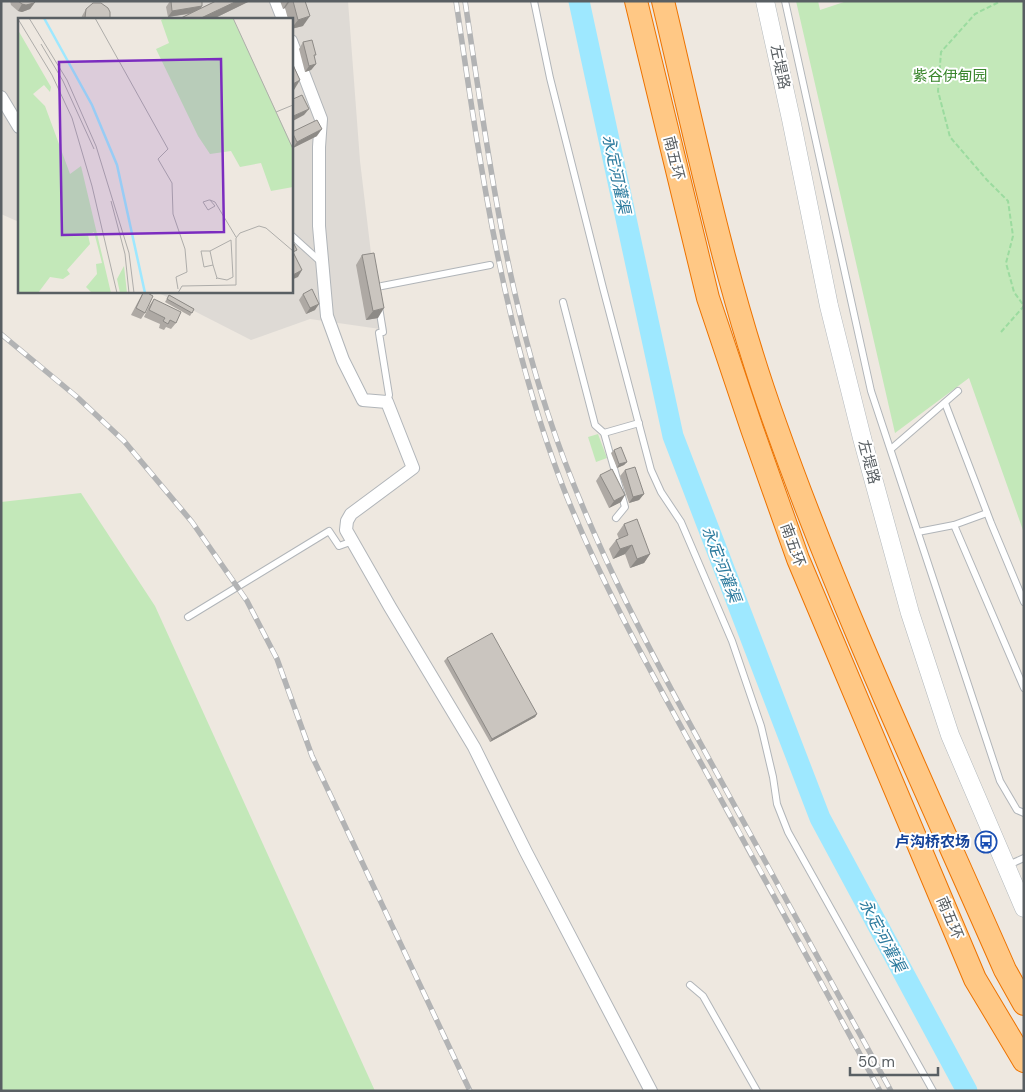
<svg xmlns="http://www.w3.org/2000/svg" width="1025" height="1092" font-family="'DM Sans','Noto Sans SC',sans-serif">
  <rect width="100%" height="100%" fill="#eee8e0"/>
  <polygon fill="#dedad5" points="1,1 348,1 360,161 373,270 387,330 310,319 251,340 155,291 291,291 291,19 19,19 19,222 1,214"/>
  <g fill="#c3e8b9">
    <polygon points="796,1 818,1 820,10 847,1 1024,1 1024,533 969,378 895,433"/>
    <polygon points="598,434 607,458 596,462 588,437"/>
    <polygon points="81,493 155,606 375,1091 1,1091 1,502"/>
  </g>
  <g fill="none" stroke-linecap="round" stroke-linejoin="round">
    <polyline stroke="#9ee8ff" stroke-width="21" points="579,1 673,436 820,818 967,1091"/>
    <g stroke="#b1b5b9" stroke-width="8">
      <g id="lane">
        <polyline points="534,1 550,78 603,288 651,470 661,492 681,522 732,641 761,726 773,777 777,804 788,832 933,1091"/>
        <polyline points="785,1 871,391 1000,781 1017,810 1024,813"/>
        <polyline points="291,235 322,263"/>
        <polyline points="376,290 375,288 382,286 490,265"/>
        <polyline points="563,302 595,425 604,433 625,507 616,518"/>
        <polyline points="379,307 383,332 379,333 389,395 387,402"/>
        <polyline points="945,403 991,523 1024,602"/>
        <polyline points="604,433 639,423"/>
        <polyline points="891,449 958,391"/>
        <polyline points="954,525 987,513"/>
        <polyline points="918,532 954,525 1024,688"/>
        <polyline points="188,617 329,531 339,546 353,541"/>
        <polyline points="1006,866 1024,858"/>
        <polyline points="690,985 703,996 757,1091"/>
      </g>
    </g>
    <g stroke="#b1b5b9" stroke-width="14">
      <g id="street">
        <polyline points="276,1 283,19"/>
        <polyline points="291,41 321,119 319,147 319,226 327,316 343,360 363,400 387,402 413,468 351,514 347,521 346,530 390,607 474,747 526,852 651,1091"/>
        <polyline points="1,97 19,127"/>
      </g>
    </g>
    <g stroke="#b2b8bc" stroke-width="19">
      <polyline id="secondary" points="765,1 791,119 829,306 862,438 910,613 950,735 1024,908"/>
    </g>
    <g stroke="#ed7300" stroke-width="24">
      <g id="highway">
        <polyline points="636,1 708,298 752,429 798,559 975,979 1024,1061"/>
        <path d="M663,1c34,143 63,287 113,425 66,186 150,364 229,544l19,34"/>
      </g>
    </g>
    <polyline stroke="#9bdb9f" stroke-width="2" stroke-dasharray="5 2.5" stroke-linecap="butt" points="1001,332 1024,306 1014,292 1006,263 1013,236 1008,201 987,180 950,137 938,91 941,52 975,14 1001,1"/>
    <use href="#lane" stroke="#fff" stroke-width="6"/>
    <use href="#street" stroke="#fff" stroke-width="12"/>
    <use href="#secondary" stroke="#fff" stroke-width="18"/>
    <use href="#highway" stroke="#ffc885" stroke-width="22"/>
    <g stroke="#b2b3b4" stroke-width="5.5">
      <g id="rail">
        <path d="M456,1c24,164 47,330 107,486 41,105 101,208 155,307 55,99 108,198 162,297"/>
        <path d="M465,1c21,139 39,280 83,413 42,128 107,247 172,365 57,104 114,208 171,312"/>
        <polyline points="1,334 77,397 124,441 192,522 247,601 277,659 312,756 470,1091"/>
      </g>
    </g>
    <use href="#rail" stroke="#fff" stroke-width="4" stroke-dasharray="11" stroke-linecap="butt"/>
  </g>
  <g fill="#aea9a4">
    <polygon points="10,1 36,1 30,9 22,12 18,11 11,5"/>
    <polygon points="170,1 202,1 202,6 201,8 216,1 250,1 213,19 180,19 189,14 168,17 166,7"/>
    <polygon points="280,1 305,1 303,26 291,29 291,19 288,19 285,8 283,9"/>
    <polygon points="86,9 110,19 81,19 82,16"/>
    <polygon points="303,42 314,57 316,64 311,70 305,72 299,49"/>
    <polygon points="292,132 317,136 293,148 291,145 291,134"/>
    <polygon points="362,255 378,318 366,320 356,265"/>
    <polygon points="144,291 145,313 141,319 131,315 140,298"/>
    <polygon points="303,294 315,310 306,314 299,300"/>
    <polygon points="169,295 194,309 190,316 165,302"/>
    <polygon points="154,299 176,323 171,329 166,327 164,330 159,328 160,324 144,317 149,306"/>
    <polygon points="614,450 627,462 624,465 617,468 611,453"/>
    <polygon points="625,470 644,494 639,500 629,503 620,476"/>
    <polygon points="600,475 621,502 609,508 596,481"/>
    <polygon points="624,524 650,554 644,563 630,568 625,554 613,559 609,549 616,540 619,539 617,534"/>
    <polygon points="447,658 537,714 535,717 490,742 444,661"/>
  </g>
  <g fill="#8d8a86">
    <polygon points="36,1 30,9 22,12 18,11 22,4"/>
    <polygon points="237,1 250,1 213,19 199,19"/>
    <polygon points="288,1 290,1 285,8 283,9"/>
    <polygon points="202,6 198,12 168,17 172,11"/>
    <polygon points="310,16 303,26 291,29 298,20"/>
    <polygon points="316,64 311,70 305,72 309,66"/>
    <polygon points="300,80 294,90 291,91 291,85"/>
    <polygon points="309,109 304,115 291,122 291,117"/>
    <polygon points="322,129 317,136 293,148 297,142"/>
    <polygon points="302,270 298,277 291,280 291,276"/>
    <polygon points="319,304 315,310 306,314 310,308"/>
    <polygon points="384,308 378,318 366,320 373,311"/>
    <polygon points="627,462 624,465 617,468 619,464"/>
    <polygon points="644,494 639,500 629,503 633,497"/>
    <polygon points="625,495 621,502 609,508 614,501"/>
    <polygon points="632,545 625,554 613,559 620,549"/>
    <polygon points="650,554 644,563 630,568 637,559"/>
    <polygon points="537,714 535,717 490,742 492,739"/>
  </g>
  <g fill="#cac5bf" stroke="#8d8a86">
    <polygon points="18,1 36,1 34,3 26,5 22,4"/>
    <polygon points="171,1 202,1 202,6 172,11"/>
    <polygon points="216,1 237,1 199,19 181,19 181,18"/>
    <polygon points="293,1 305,1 310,16 298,20"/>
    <polygon points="93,3 101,3 108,8 110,12 110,19 85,19 85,18 86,9"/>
    <polygon points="312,40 316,55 314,55 316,64 309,66 303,42"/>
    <polygon points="292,63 300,80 291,85 291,64"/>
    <polygon points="302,95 309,109 291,117 291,100"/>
    <polygon points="317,120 322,129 297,142 292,132"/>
    <polygon points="294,244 297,250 293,252 302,270 291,276 291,245"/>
    <polygon points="374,253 384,308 373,311 362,255"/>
    <polygon points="312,289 319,304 310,308 303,294"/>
    <polygon points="144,291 153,296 145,313 136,308"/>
    <polygon points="169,295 194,309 192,313 167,299"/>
    <polygon points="154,299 181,312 176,323 170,320 168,324 163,321 165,318 149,310"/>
    <polygon points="621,447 627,462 619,464 614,450"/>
    <polygon points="635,467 644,494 633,497 625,470"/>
    <polygon points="612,469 625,495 614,501 600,475"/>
    <polygon points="637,519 650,554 637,559 632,545 620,549 616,540 628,535 624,524"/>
    <polygon points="492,633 537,714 492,739 447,658"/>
  </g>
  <defs>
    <g id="bus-ring" transform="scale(1.125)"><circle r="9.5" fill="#fff" stroke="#1a4fb4" stroke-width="1.5"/><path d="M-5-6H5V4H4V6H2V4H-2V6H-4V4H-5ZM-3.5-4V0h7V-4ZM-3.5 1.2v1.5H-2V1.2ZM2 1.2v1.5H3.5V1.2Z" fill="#1a4fb4"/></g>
  </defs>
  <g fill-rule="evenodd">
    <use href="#bus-ring" x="986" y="842"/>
  </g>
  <g text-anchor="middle" stroke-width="4" stroke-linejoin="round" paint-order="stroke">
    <g font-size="15" fill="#595f63" stroke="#fff">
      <text transform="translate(780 67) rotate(78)" y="5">左堤路</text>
      <text transform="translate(674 158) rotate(76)" y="5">南五环</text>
      <text transform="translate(869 462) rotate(75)" y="5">左堤路</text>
      <text transform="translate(793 545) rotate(70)" y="5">南五环</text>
      <text transform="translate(950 918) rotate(67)" y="5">南五环</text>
    </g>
    <g font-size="15" fill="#3a862d" stroke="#fff">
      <text x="950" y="81">紫谷伊甸园</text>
    </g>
    <g font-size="15" font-weight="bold" fill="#164399" stroke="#fff" text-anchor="end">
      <text x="970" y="847">卢沟桥农场</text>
    </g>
    <g font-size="16" font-style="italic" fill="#2d7b9e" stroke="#fff">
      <text transform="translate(617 174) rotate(78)" y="6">永定河灌渠</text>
      <text transform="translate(722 564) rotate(69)" y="6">永定河灌渠</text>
      <text transform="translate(883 935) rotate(62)" y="6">永定河灌渠</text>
    </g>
  </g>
  <g transform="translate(18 18)">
    <rect width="275" height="275" fill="#eee8e0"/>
    <path d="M147,0h68l60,130v39l-22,4 -10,-28 -21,4 -9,-16 -21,3 -12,-18 -42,-87 13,-6 -8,-23zM0,12l33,57 -1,5 -6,-7 -11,9 12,12 25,68 11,-8 30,127h-19l-6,-6 11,-13 -1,-10 6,-1 -8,-31 -6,3 2,9 -23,26 3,4 -7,5 -13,-2 -12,16h-20zM106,248l3,27h-7l-3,-14z" fill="#c3e8b9"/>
    <path fill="none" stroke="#9ee8ff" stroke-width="2.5" d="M26,0l48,87 25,60 28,128"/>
    <path fill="none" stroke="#aeadaa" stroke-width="1" d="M11,0l38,62 29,66 33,107 5,40M77,0l73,131 -10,10 14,24 1,31 12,35 2,23 -11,5 2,12M215,0l60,131M0,1l34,56 20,43 20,68 25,107M23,26l22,37 31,68M258,94l17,-7M192,182l5,6 -7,4 -5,-8 6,-2h1l5,2 21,35M93,183l14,53 4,39M192,233l21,-11 2,37 -6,3 -10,-2M195,247l-9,2 -3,-16h9l3,14 4,13 -1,1M160,275l4,-7 54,-1v-47l4,-5 19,-7 7,2 27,23"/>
    <path fill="#7b2cbf" fill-opacity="0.15" stroke="#7b2cbf" stroke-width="2.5" d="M203,41l3,173 -162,3 -3,-173z"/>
    <rect width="275" height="275" fill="none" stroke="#595f63" stroke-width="2.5"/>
  </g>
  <rect width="1025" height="1092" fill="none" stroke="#595f63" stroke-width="5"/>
  <path d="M850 1067v8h88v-8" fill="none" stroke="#595f63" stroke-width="2.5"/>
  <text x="858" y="1067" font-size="15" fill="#595f63" stroke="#ffffff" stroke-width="4" paint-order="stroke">50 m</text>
</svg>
